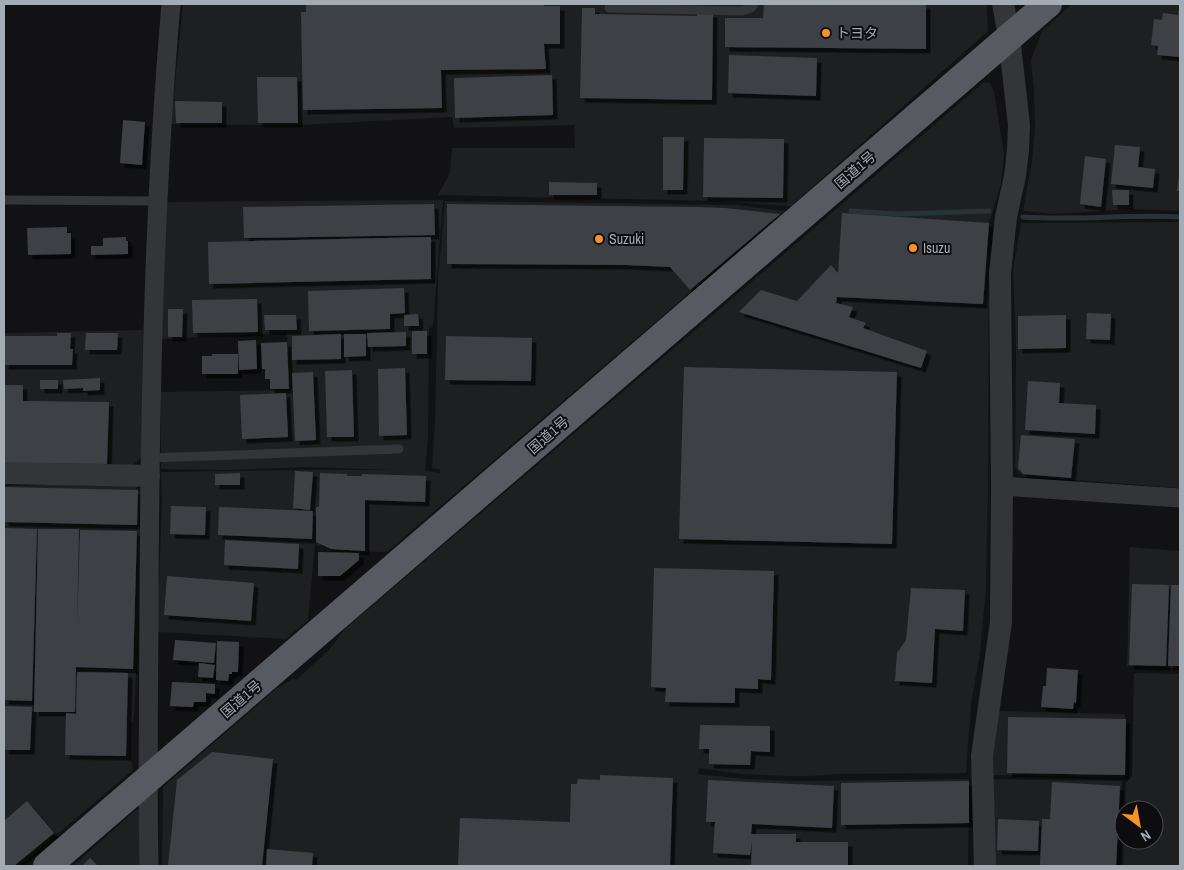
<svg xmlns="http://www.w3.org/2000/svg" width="1184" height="870" font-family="'Archivo Narrow','Noto Sans JP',sans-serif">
  <defs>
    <filter id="shadow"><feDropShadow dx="4.5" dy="4.5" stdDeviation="0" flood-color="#0009"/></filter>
  </defs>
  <rect width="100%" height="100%" fill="#121214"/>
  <g fill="#1e1f21">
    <polygon points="183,4 987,4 988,31 791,206 718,201 438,195 450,173 452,148 575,148 574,125 454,128 452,117 299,125 171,124"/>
    <polygon points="1072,4 1180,4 1180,211 1135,209 1053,214 1023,211 1032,161 1035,126 1034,90 1031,60 1042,31"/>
    <polygon points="984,82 990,83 994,91 1004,155 1001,183 989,224 988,502 986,589 980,653 971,704 966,773 838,774 810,776 786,776 741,774 699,768 698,774 746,779 797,781 969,779 968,866 162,866 163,787 277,688 294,678 296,680 328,651 346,628 721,308"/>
    <polygon points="443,200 433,327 429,328 428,437 425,471 440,473 440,469 432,468 435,423 438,281 445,201 737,205 785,211 387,552 329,551 315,544 308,620 286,639 157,632 162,503 161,472 314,470 394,470 305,467 229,470 161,469 161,392 289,390 287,333 162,339 166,202"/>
    <polygon points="1180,222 1180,488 1023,476 1015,468 1016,351 1013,270 1021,223"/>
    <polygon points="143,330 141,458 133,465 4,469 4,333"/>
    <polygon points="132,483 144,497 134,718 130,724 129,758 132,763 133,770 20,866 4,866 4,486"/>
    <polygon points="1130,547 1180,551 1180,668 1127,666"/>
    <polygon points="1134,673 1180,674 1180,866 1123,866 1124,832 1124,840 1154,840 1154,810 1125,810 1126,783 1132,776"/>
    <polygon points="997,711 1125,714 1125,775 1122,778 993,775 993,755"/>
    <polygon points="991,779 1122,781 1117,866 995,866"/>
    <polygon points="137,809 141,812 145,866 73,866"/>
  </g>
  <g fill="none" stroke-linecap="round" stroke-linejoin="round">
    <g stroke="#283338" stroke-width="5">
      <polyline points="851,211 899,214 989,211"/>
      <path d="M1023,217c52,4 105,-3 157,0"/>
    </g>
  </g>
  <g fill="#3e4144" filter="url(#shadow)">
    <polygon points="306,4 544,4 544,6 560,6 560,44 544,44 546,69 441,70 442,108 303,110 301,12 306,12"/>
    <polygon points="764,4 926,4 926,49 725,47 725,18 763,18"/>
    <polygon points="582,8 595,8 595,14 697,16 697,13 713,13 712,100 580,98"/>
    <polygon points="1179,8 1180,8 1180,57 1157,55 1158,46 1151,45 1154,19 1162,20 1163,13 1178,15"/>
    <polygon points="729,55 817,58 816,96 728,93"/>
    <polygon points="552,75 553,115 455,118 454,78"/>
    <polygon points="257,77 297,77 298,123 258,123"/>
    <polygon points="175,101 222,102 222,123 176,123"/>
    <polygon points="123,120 145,122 142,165 120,163"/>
    <polygon points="663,137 684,137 683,190 663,190"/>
    <polygon points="704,138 784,139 783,198 703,197"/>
    <polygon points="1115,145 1140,147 1138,167 1155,169 1153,188 1111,184"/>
    <polygon points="1085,156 1106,159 1101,207 1080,204"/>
    <polygon points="1179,176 1180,176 1180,191 1177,191"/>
    <polygon points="549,182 597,183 597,195 549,195"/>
    <polygon points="1112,190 1129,190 1129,205 1113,205"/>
    <polygon points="434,204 435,235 244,238 243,207"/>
    <polygon points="447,204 697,207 725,208 780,214 690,290 670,267 626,265 447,264"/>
    <polygon points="842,213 989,223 983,304 837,297 836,303 853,307 849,317 866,323 863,328 927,351 921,368 739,312 761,290 797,301 831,265 838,273"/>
    <polygon points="67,227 67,233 71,233 71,254 28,255 27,228"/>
    <polygon points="126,237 126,241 128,241 128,254 91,255 91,246 103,246 103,238"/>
    <polygon points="431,237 431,279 209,284 208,242"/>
    <polygon points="404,288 405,313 390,314 390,329 309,331 308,291"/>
    <polygon points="257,299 258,332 193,333 192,300"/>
    <polygon points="168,309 183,309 182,337 168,337"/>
    <polygon points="1087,313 1111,314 1110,340 1086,339"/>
    <polygon points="418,314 419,326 404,326 404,315"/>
    <polygon points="264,315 296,315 297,330 265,330"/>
    <polygon points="1066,315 1066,348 1018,349 1018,316"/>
    <rect x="412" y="331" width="15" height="23"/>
    <polygon points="406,332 406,346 368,347 367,333"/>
    <polygon points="57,333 71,333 70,349 73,349 72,365 4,365 4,336 57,336"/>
    <polygon points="86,333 118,333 117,350 85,350"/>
    <polygon points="341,334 341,359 292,360 292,336"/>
    <polygon points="344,334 366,334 366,356 344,357"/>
    <polygon points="446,336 532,338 531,381 445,380"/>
    <polygon points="256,340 257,369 239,370 238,341"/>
    <polygon points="287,342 289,389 270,389 270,379 265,379 265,369 262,369 261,343"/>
    <polygon points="212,354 238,354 238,374 202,374 202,356 212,356"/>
    <polygon points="684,367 897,372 892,544 679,539"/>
    <polygon points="405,368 407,435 379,436 378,369"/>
    <polygon points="352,370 354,437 327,437 325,371"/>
    <polygon points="313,372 316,440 295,441 292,373"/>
    <polygon points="100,378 100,390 83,391 83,388 64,389 63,380"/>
    <rect x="40" y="380" width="18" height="9"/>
    <polygon points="1028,381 1060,383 1059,403 1096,405 1095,434 1025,430"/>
    <polygon points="4,385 23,385 23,401 109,402 107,464 4,463"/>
    <polygon points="286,393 288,437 242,439 240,395"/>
    <polygon points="1021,435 1075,439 1071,478 1023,474 1018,468"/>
    <polygon points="295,471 313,472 310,510 293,508"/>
    <polygon points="240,473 240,485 215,485 215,474"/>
    <polygon points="320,473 347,474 347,476 362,476 362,474 426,476 425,502 365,500 365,551 331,549 316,542 316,507 319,507"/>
    <polygon points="4,487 138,490 137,525 4,522"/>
    <polygon points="171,506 206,507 205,535 170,534"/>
    <polygon points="219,507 313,511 312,539 218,535"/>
    <polygon points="4,528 37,529 32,701 4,700"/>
    <polygon points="38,529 79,529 77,631 80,530 137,531 133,669 76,667 75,712 34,712"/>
    <polygon points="225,540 299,544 298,569 224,565"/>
    <polygon points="318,552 359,553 359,560 340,576 318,576"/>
    <polygon points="654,568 774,571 771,680 758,679 758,689 735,688 735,703 665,702 666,688 651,687"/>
    <polygon points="167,576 254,583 251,621 164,615"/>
    <polygon points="1132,584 1169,585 1166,666 1129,665"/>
    <polygon points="1171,585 1180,585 1180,666 1168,666"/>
    <polygon points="911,588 965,590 963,631 935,629 932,683 895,681 897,653 906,640"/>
    <polygon points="175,640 216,643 214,663 173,660"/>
    <polygon points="217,641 239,642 238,672 232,672 232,674 229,674 228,681 216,680"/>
    <polygon points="199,663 215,665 213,678 198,677"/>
    <polygon points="1047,668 1078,670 1076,703 1074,702 1073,709 1041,707 1043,686 1046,686"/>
    <polygon points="77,672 128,673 126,756 65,755 66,713 76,714"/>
    <polygon points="172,682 215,684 215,694 206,693 206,702 194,702 193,707 170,706"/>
    <polygon points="4,706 32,707 30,750 4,750"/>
    <polygon points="1008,717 1126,719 1125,775 1007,773"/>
    <polygon points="700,725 770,726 770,752 751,751 750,765 709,764 709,749 699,749"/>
    <polygon points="212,752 273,759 262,866 168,866 177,780"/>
    <polygon points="600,775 673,778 670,866 458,866 460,818 570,822 571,784 577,784 578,779 600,780"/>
    <polygon points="708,780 834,786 832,828 752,824 751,834 796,834 796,842 848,842 848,866 751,866 752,841 750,855 713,853 715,822 706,822"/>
    <polygon points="969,781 969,823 841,825 841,783"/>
    <polygon points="1052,782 1120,786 1116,866 1040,866 1042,819 1050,819"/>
    <polygon points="27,801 54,833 14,866 4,866 4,821"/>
    <polygon points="998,819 1039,821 1038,851 997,850"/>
    <polygon points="267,849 313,853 312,866 266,866"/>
    <polygon points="90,858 98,866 82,866"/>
  </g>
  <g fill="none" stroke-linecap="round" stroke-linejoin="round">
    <g stroke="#333539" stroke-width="9">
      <polyline points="609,8 742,11 751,8 754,4"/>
      <polyline points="4,200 158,201"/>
      <polyline points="150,458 399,449"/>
    </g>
    <g stroke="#333539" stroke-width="19">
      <polyline points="1002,486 1180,498"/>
      <path d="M149,866c-2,-91 0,-182 0,-273 1,-196 5,-393 22,-589"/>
    </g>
    <g stroke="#333539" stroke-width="22">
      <polyline points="4,473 149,476"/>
      <polyline points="985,866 982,756 1001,622 1002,486 1000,273 1006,217 1015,176 1018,150 1019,125 1009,36 1003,4"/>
    </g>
    <polyline stroke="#575b61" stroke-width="28" points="47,866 1048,4"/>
  </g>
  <g fill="#f59329" stroke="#0d0d0f" stroke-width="2">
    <circle cx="826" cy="33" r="5"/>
    <circle cx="599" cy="239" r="5"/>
    <circle cx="913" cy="248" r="5"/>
  </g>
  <g text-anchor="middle" stroke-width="4" stroke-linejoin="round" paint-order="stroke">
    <g font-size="14" fill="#a3abb5" stroke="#0d0d0f" text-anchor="start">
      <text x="836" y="38">トヨタ</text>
      <text x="609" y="244">Suzuki</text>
      <text x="923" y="253">Isuzu</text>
    </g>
    <g font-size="14" fill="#a3abb5" stroke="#0d0d0f">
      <text transform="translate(855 170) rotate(-41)" y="5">国道1号</text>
      <text transform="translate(548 435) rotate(-41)" y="5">国道1号</text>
      <text transform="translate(241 699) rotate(-41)" y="5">国道1号</text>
    </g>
  </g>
  <rect width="1184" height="870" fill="none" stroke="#a3abb5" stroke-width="10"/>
  <g transform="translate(1139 825) rotate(148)"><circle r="24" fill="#0d0d0f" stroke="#494c51"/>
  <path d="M0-4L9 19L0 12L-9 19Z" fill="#f59329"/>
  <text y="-8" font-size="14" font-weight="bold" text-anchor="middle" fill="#a3abb5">N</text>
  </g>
</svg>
